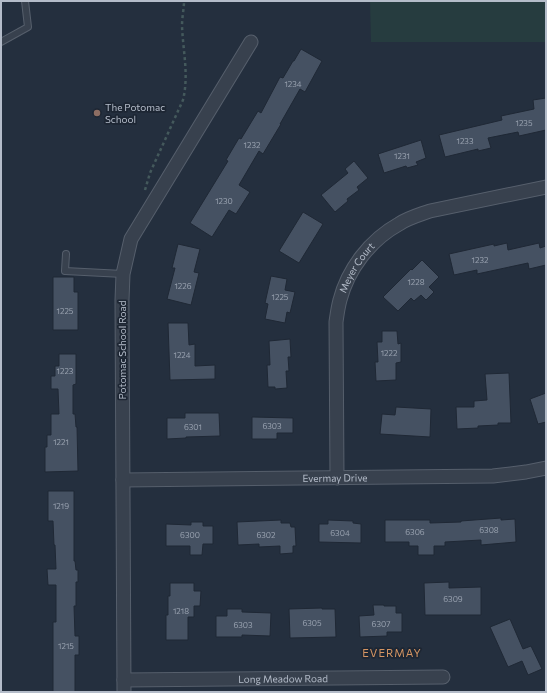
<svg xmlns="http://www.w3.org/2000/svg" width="547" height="693" font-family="Commissioner,sans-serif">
  <rect width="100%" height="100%" fill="#242f3e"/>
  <polygon fill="#263c3f" points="370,1 546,1 546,39 545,42 371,42"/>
  <g fill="#455162" stroke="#1f2835">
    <polygon points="301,49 322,61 305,92 300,89 280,124 281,124 263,154 259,151 239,185 250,192 236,214 229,210 212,237 190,223 228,161 226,160 239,138 241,139 258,111 261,113 280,77 283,78 293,61 294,61"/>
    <polygon points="546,98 546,130 519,136 518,132 488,138 491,148 478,151 478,149 445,157 439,135 502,120 501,116 534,109 533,100"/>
    <polygon points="421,140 426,158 416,162 418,165 407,168 406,166 384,173 378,154"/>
    <polygon points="354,161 368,178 357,187 359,190 347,199 348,201 335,212 321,195 348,173 345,169"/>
    <polygon points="303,212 323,224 299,263 279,251"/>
    <polygon points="507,243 508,250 539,243 540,248 546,246 546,265 529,269 528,263 477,274 477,270 454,275 449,254 494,244 494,246"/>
    <polygon points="178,244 200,249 194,272 199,273 191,305 167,299 175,268 172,268"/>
    <polygon points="422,260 439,277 429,287 434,292 426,300 421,295 414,301 411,298 398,311 383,297 411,269 412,270"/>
    <polygon points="271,276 287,279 285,290 295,292 290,313 287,312 285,323 265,319 268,304 265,303"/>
    <polygon points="53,277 74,277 74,292 78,292 78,330 53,330"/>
    <polygon points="168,323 188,323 189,345 195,344 195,366 215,365 215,379 170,380"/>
    <polygon points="382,331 397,331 398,344 401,343 401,362 396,363 396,380 376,381 375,362 378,362 377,342 382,342"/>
    <polygon points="290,339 291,357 288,357 289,371 286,371 287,388 275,389 275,387 268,387 267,365 270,365 269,341"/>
    <polygon points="59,354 76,354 76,384 73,385 73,414 75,414 76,427 77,427 78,471 45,472 45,447 47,447 47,435 51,435 51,414 59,414 58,389 51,389 51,376 55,376 55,366 59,366"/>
    <polygon points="509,373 511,423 498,423 498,425 478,426 478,428 457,429 456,407 474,407 474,401 487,400 485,374"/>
    <polygon points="546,393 546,422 538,424 530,399"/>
    <polygon points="396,407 431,409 430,437 380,434 382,414 395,415"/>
    <polygon points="185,413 219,413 220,436 186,437 186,438 167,439 167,418 185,418"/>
    <polygon points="252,417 293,418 293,433 277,433 277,439 252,439"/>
    <polygon points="48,491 74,491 74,561 75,561 76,570 78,570 78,582 76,582 76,606 74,606 75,636 79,636 79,655 75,655 75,692 53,692 53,622 56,622 56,585 48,585 47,569 56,569 55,545 54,545 53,521 48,521"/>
    <polygon points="501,518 501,520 515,519 516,542 481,545 481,540 445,542 445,546 434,546 434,555 418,555 418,546 409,546 409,542 385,542 385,520 430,520 430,523 461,522 461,521"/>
    <polygon points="281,520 281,523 290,523 291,527 295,527 296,546 293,546 293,553 280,554 280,546 259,547 259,544 238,545 237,522"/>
    <polygon points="328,520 353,521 353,523 361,524 361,543 319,542 319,524 328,524"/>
    <polygon points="191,522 203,522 203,526 213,526 213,544 203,544 202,555 190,555 190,546 166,546 166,524 191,525"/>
    <polygon points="449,582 449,588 481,587 481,615 425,615 424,583"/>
    <polygon points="170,583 194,583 194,591 201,591 200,606 194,606 194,617 188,617 188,640 166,640 166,615 168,615 168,596 170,596"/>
    <polygon points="373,605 384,605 384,606 396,606 396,613 402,613 402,632 387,632 387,636 360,637 359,616 374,615"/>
    <polygon points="322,608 322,609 335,609 336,637 290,638 289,609"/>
    <polygon points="227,609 242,609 242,612 271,613 270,636 242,635 242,637 216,637 216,616 227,616"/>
    <polygon points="510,619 523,649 531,646 542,669 528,675 522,661 508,667 490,627"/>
  </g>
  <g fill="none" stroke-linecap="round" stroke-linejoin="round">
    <g stroke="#565f6c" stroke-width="8">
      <g id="lane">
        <polyline points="1,42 28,27 25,1"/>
        <polyline points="66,254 65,271 123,274"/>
      </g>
    </g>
    <g stroke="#565f6c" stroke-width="15">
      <g id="street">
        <path id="s1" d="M337,478l-1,-156c1,-7 2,-15 4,-22 8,-31 30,-60 59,-76 9,-6 20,-9 31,-13l116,-24"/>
        <path id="s2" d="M123,480l370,-4 33,-4 20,-4"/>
        <path id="s3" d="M124,680l319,-3"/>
        <polyline points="124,692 122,300 123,274 131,239 251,42"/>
      </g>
    </g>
    <path stroke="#44595c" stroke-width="2.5" stroke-dasharray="3 3" stroke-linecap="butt" d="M145,190l5,-17 33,-73c6,-25 0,-49 -1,-74 0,-9 2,-17 2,-25"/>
    <use href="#lane" stroke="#38414e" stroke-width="6"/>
    <use href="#street" stroke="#38414e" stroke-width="13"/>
  </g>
  <circle fill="#8d6e63" stroke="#1d2633" stroke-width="1.5" cx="97" cy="113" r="4"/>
  <g text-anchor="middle" stroke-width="3.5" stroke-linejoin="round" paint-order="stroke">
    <g font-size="8" fill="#98a1af">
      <text x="293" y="87">1234</text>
      <text x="524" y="126">1235</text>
      <text x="465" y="144">1233</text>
      <text x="252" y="148">1232</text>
      <text x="402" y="159">1231</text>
      <text x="224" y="204">1230</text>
      <text x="480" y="263">1232</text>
      <text x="416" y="285">1228</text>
      <text x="183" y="289">1226</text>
      <text x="280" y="300">1225</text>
      <text x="65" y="314">1225</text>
      <text x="389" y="356">1222</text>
      <text x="182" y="358">1224</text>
      <text x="65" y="374">1223</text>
      <text x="272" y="429">6303</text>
      <text x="193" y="430">6301</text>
      <text x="61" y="445">1221</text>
      <text x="61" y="509">1219</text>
      <text x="489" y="533">6308</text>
      <text x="415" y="535">6306</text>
      <text x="340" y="536">6304</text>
      <text x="190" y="538">6300</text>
      <text x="266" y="538">6302</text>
      <text x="453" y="602">6309</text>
      <text x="181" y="614">1218</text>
      <text x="312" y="626">6305</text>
      <text x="381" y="627">6307</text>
      <text x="243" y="628">6303</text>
      <text x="66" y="649">1215</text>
    </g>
    <g font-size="10" fill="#b4bcc9" stroke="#1d2633" text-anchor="start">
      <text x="105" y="111">The Potomac<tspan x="105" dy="12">School</tspan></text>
    </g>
    <g font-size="10" fill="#b4bcc9" stroke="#1d2633">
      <text dy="4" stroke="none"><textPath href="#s1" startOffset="215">Meyer Court</textPath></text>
      <text transform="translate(122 350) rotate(-90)" y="4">Potomac School Road</text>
      <text dy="4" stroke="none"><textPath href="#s2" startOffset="212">Evermay Drive</textPath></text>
      <text dy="4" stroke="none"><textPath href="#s3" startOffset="159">Long Meadow Road</textPath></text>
    </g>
    <g font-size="11" letter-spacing="1" fill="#d59563" stroke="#1d2633">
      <text x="392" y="657">EVERMAY</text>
    </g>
  </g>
  <rect width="547" height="693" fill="none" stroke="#b4bcc9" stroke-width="4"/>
</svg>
